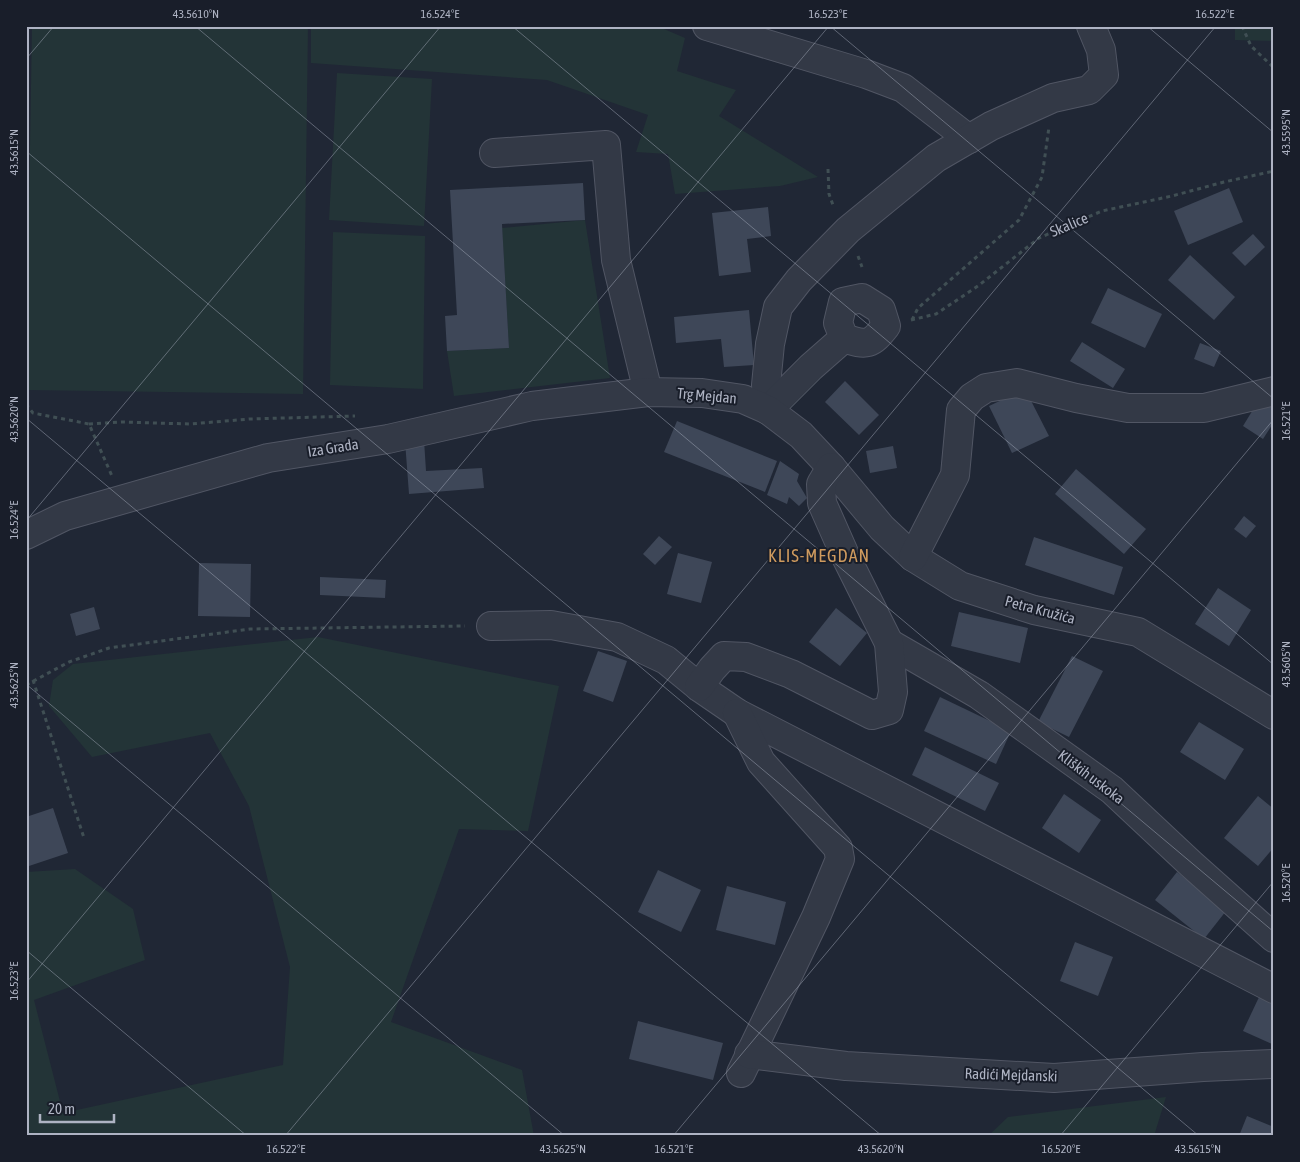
<svg xmlns="http://www.w3.org/2000/svg" width="1300" height="1162" font-family="'Asap Condensed',sans-serif">
  <rect width="100%" height="100%" fill="#202735"/>
  <g fill="#233437">
    <polygon points="32,26 308,26 303,394 26,390"/>
    <polygon points="311,26 657,26 685,38 677,71 736,90 719,116 818,177 780,186 675,194 668,154 636,152 648,115 547,80 311,63"/>
    <polygon points="1235,26 1274,26 1274,41 1235,40"/>
    <polygon points="337,73 432,79 424,226 329,220"/>
    <polygon points="585,220 610,378 454,396 447,351 509,348 502,228"/>
    <polygon points="333,232 425,236 423,389 330,385"/>
    <polygon points="318,637 559,686 528,831 459,829 391,1022 522,1070 534,1136 26,1136 26,872 75,869 133,909 145,960 34,1000 63,1113 283,1065 290,967 249,806 210,733 92,757 49,706 53,680 73,664"/>
    <polygon points="1166,1097 1154,1136 988,1136 1008,1117"/>
  </g>
  <g fill="#3e4758">
    <polygon points="583,183 585,220 502,224 509,348 447,351 445,316 457,315 450,190"/>
    <polygon points="1229,188 1243,222 1188,245 1174,211"/>
    <polygon points="768,207 771,236 747,239 751,272 719,276 712,213"/>
    <polygon points="1253,234 1265,247 1245,266 1232,253"/>
    <polygon points="1190,255 1235,297 1214,320 1168,280"/>
    <polygon points="1108,288 1162,314 1145,348 1091,323"/>
    <polygon points="749,310 754,365 724,367 721,339 676,343 674,317"/>
    <polygon points="1082,342 1125,369 1113,388 1070,361"/>
    <polygon points="1200,343 1221,351 1214,367 1194,359"/>
    <polygon points="845,381 879,415 859,435 825,402"/>
    <polygon points="1025,389 1049,436 1012,453 989,406"/>
    <polygon points="1262,395 1274,402 1274,422 1263,439 1243,426"/>
    <polygon points="677,421 777,461 765,492 664,452"/>
    <polygon points="424,440 426,471 482,468 484,488 409,494 405,441"/>
    <polygon points="893,446 897,468 870,473 866,451"/>
    <polygon points="780,461 799,474 797,481 807,498 799,506 789,497 787,504 767,495"/>
    <polygon points="1076,469 1146,529 1124,554 1055,494"/>
    <polygon points="1244,516 1256,526 1246,538 1234,529"/>
    <polygon points="659,536 672,547 655,565 643,554"/>
    <polygon points="1034,537 1123,567 1114,595 1025,565"/>
    <polygon points="678,553 712,562 701,603 667,594"/>
    <polygon points="199,563 251,564 250,617 198,616"/>
    <polygon points="320,577 386,580 385,598 320,595"/>
    <polygon points="1218,588 1251,610 1229,646 1195,624"/>
    <polygon points="94,607 100,629 76,636 70,614"/>
    <polygon points="836,608 867,633 840,666 809,642"/>
    <polygon points="959,612 1028,628 1020,663 951,646"/>
    <polygon points="598,651 627,661 613,702 583,691"/>
    <polygon points="1072,656 1103,671 1069,737 1038,722"/>
    <polygon points="940,697 1011,731 996,764 924,731"/>
    <polygon points="1199,722 1244,749 1225,780 1180,752"/>
    <polygon points="925,747 999,783 985,811 912,775"/>
    <polygon points="1064,794 1101,820 1079,853 1042,828"/>
    <polygon points="1258,796 1274,809 1274,847 1258,866 1224,838"/>
    <polygon points="53,808 68,853 26,867 26,817"/>
    <polygon points="658,870 701,890 681,932 638,912"/>
    <polygon points="1177,872 1226,911 1204,939 1155,900"/>
    <polygon points="727,886 786,902 775,945 716,930"/>
    <polygon points="1075,942 1113,957 1098,996 1060,981"/>
    <polygon points="1260,995 1274,1002 1274,1045 1243,1031"/>
    <polygon points="638,1021 723,1043 713,1080 629,1059"/>
    <polygon points="1247,1116 1274,1127 1274,1136 1239,1136"/>
  </g>
  <g fill="none" stroke-linecap="round" stroke-linejoin="round">
    <g stroke="#515664" stroke-width="30">
      <g id="minor">
        <polyline points="707,26 866,74 903,88 969,139"/>
        <polyline points="494,153 606,145 616,260 648,392"/>
        <polyline points="768,410 766,385 770,344 778,307 799,280 848,230 936,158 991,126 1053,98 1089,90 1104,75 1101,50 1091,26"/>
        <path d="M768,410l43,-43 33,-29c23,8 27,7 42,-12l-5,-16 -19,-12 -19,4 -5,21 6,15"/>
        <polyline points="26,535 65,516 268,458 388,439 532,406 648,392 702,393 743,399 768,410 801,435 831,467 882,528 913,557 960,586 1034,610 1138,632 1274,715"/>
        <polyline points="913,557 955,475 961,410 972,397 986,388 1017,383 1076,398 1128,408 1204,408 1274,391"/>
        <polyline points="491,626 551,625 617,637 666,660 699,687 737,713 1274,989"/>
        <polyline points="889,643 979,695 1112,790 1191,864 1274,938"/>
        <polyline points="699,687 712,669 724,656 746,657 791,674 872,715 889,710 893,692 889,643 845,555 822,503 821,484 831,467"/>
        <polyline points="737,713 761,762 838,848 840,859 816,917 741,1073"/>
        <polyline points="749,1054 846,1066 1054,1078 1203,1067 1274,1064"/>
      </g>
    </g>
    <g stroke="#404f54" stroke-width="3" stroke-dasharray="4 4" stroke-linecap="butt">
      <polyline points="1242,26 1251,46 1274,68"/>
      <polyline points="828,169 829,194 834,208"/>
      <polyline points="858,256 862,267"/>
      <polyline points="911,320 936,314 978,286 1039,238 1102,211 1172,196 1224,182 1274,171"/>
      <polyline points="912,320 918,308 1019,220 1042,177 1049,127"/>
      <polyline points="26,404 33,413 89,424 112,476"/>
      <polyline points="89,424 121,422 190,424 250,419 355,416"/>
      <polyline points="33,680 84,838"/>
      <polyline points="26,685 69,662 109,648 250,629 465,626"/>
    </g>
    <use href="#minor" stroke="#333946" stroke-width="28"/>
  </g>
  <path fill="none" stroke="#aeb3c3" stroke-width="1" stroke-opacity="0.45" d="M195,26l1079,906M512,26l762,639M830,26l444,373M1147,26l127,107M26,59l28,-33M26,151l1173,985M26,418l856,718M26,521l415,-495M26,684l539,452M26,950l221,186M26,983l803,-957M285,1136l931,-1110M673,1136l601,-717M1060,1136l214,-255"/>
  <g text-anchor="middle" stroke-width="4" stroke-linejoin="round" paint-order="stroke">
    <g font-size="15" fill="#aeb3c3" stroke="#191e2a">
      <text transform="translate(1069 225) rotate(-23)" y="5">Skalice</text>
      <text transform="translate(707 396) rotate(5)" y="5">Trg Mejdan</text>
      <text transform="translate(333 448) rotate(-9)" y="5">Iza Grada</text>
      <text transform="translate(1040 610) rotate(15)" y="5">Petra Kružića</text>
      <text transform="translate(1091 777) rotate(37)" y="5">Kliških uskoka</text>
      <text transform="translate(1011 1075) rotate(2)" y="5">Radići Mejdanski</text>
    </g>
    <g font-size="18" letter-spacing="1" fill="#ce9a5e" stroke="#191e2a">
      <text x="819" y="562">KLIS-MEGDAN</text>
    </g>
  </g>
  <rect width="1300" height="1162" fill="none" stroke="#191e2a" stroke-width="55"/>
  <path d="M40 1114v8h74v-8" fill="none" stroke="#aeb3c3" stroke-width="2.5"/>
  <text x="48" y="1114" font-size="15" fill="#aeb3c3" stroke="#191e2a" stroke-width="4" paint-order="stroke">20 m</text>
  <rect x="28" y="28" width="1244" height="1106" fill="none" stroke="#aeb3c3" stroke-width="2"/>
  <g font-size="12" text-anchor="middle" fill="#aeb3c3">
    <text x="196" y="18">43.5610°N</text>
    <text x="440" y="18">16.524°E</text>
    <text x="828" y="18">16.523°E</text>
    <text x="1215" y="18">16.522°E</text>
    <text transform="translate(1286 132) rotate(-90)" y="4">43.5595°N</text>
    <text transform="translate(14 152) rotate(-90)" y="4">43.5615°N</text>
    <text transform="translate(14 419) rotate(-90)" y="4">43.5620°N</text>
    <text transform="translate(1286 421) rotate(-90)" y="4">16.521°E</text>
    <text transform="translate(14 520) rotate(-90)" y="4">16.524°E</text>
    <text transform="translate(1286 664) rotate(-90)" y="4">43.5605°N</text>
    <text transform="translate(14 685) rotate(-90)" y="4">43.5625°N</text>
    <text transform="translate(1286 883) rotate(-90)" y="4">16.520°E</text>
    <text transform="translate(14 981) rotate(-90)" y="4">16.523°E</text>
    <text x="286" y="1153">16.522°E</text>
    <text x="563" y="1153">43.5625°N</text>
    <text x="674" y="1153">16.521°E</text>
    <text x="881" y="1153">43.5620°N</text>
    <text x="1061" y="1153">16.520°E</text>
    <text x="1198" y="1153">43.5615°N</text>
  </g>
</svg>
